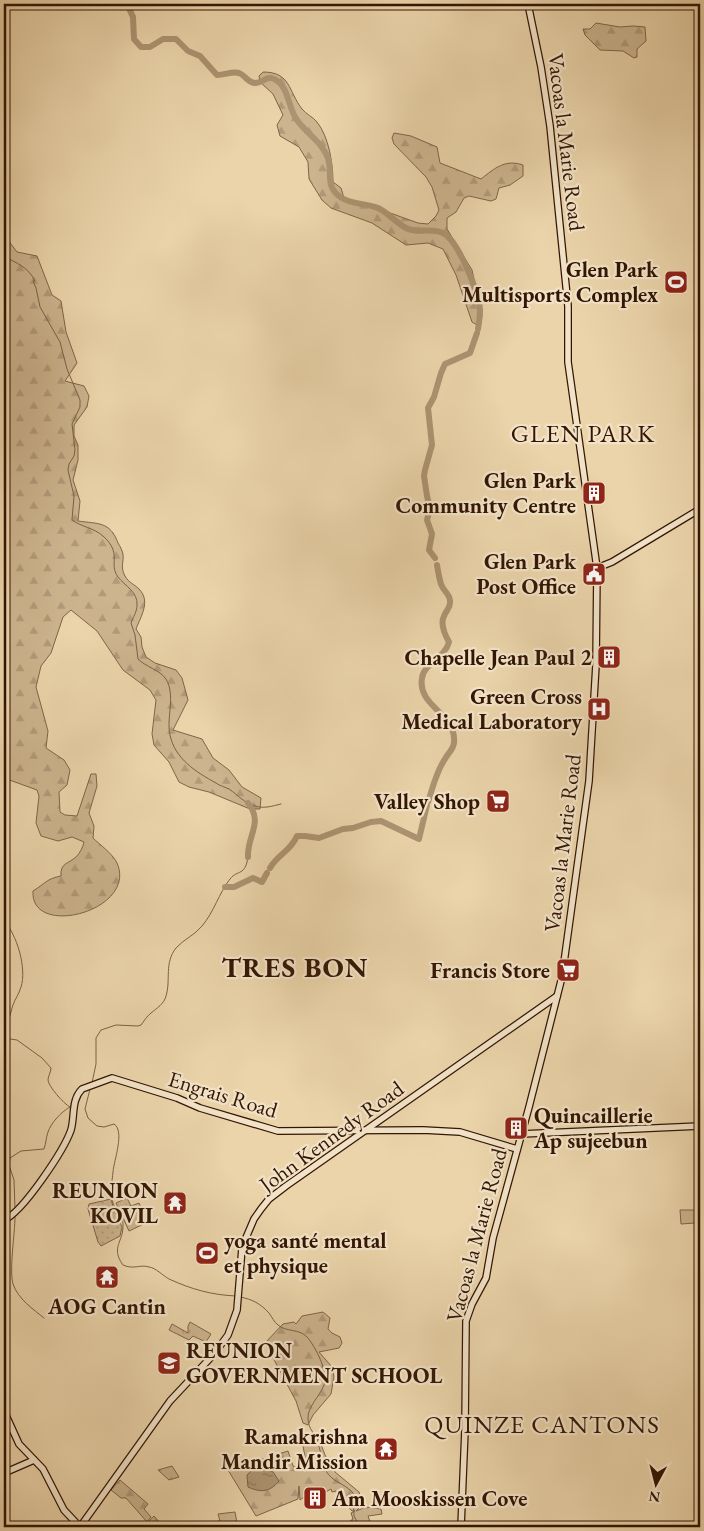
<svg xmlns="http://www.w3.org/2000/svg" width="704" height="1531" font-family="'EB Garamond',serif">
  <defs>
    <pattern id="grass-tufts" width="24" height="20" patternUnits="userSpaceOnUse" patternTransform="scale(1.25)"><rect width="24" height="20" fill="#ccb48e"/><path d="M3 7l-1-3M5 7V3M7 7l1-3M15 17l-1-3M17 17v-4M19 17l1-3" fill="none" stroke="#b09a79"/></pattern>
    <pattern id="forest-firs" width="22" height="20" patternUnits="userSpaceOnUse" patternTransform="scale(1.25)"><rect width="22" height="20" fill="#ccb48e"/><path d="M5 1l3.5 6h-7zM16 11l3.5 6h-7z" fill="#b09a79"/></pattern>
    <pattern id="park-dots" width="8" height="8" patternUnits="userSpaceOnUse" patternTransform="scale(1.25)"><rect width="8" height="8" fill="#ccb48e"/><path d="M2 2h.1M6 6h.1" fill="none" stroke="#b09a79" stroke-width="1.8" stroke-linecap="round"/></pattern>
    <pattern id="water-ripples" width="26" height="14" patternUnits="userSpaceOnUse" patternTransform="scale(1.25)"><rect width="26" height="14" fill="#ac9371"/><path d="M2 4q2-2 4 0t4 0M15 11q2-2 4 0t4 0" fill="none" stroke="#8d775b"/></pattern>
  </defs>
  <rect width="100%" height="100%" fill="#ebd4aa"/>
  <filter id="stains"><feTurbulence type="fractalNoise" baseFrequency=".004" numOctaves="4"/><feColorMatrix values="0 0 0 0 .2 0 0 0 0 .09 0 0 0 0 .02 0 0 0 .5 -.17"/></filter>
  <radialGradient id="worn" r=".72"><stop offset=".6" stop-color="#630" stop-opacity="0"/><stop offset="1" stop-color="#630" stop-opacity=".3"/></radialGradient>
  <g fill="url(#grass-tufts)" stroke="#7f6448">
    <polygon points="127,1198 131,1206 139,1203 148,1222 129,1231 116,1203"/>
    <polygon points="190,1322 211,1334 206,1342 193,1336 189,1340 169,1330 172,1324 188,1333 188,1326"/>
  </g>
  <g fill="url(#forest-firs)" stroke="#7f6448">
    <polygon points="596,23 620,27 633,26 645,27 646,41 637,49 637,57 634,58 623,51 600,50 585,35 583,29 590,29"/>
    <path d="M263,72c28,0 25,19 39,37 4,5 11,8 15,13 12,15 16,42 16,60l8,6 3,10 3,4 21,3 50,18 10,1 8,-8 3,-6 -7,-23 -6,-10 -32,-33 -2,-6 2,-5 17,3 26,11 3,16 41,16c14,-11 24,-20 42,-14v11l-13,9 -11,3 -3,11 -5,2 -22,-5 -5,2 -8,14 -9,6v11l25,41 10,45 -1,6 -4,4 -5,-3 -16,-47 -13,-26 -15,-6 -22,2 -34,-22 -41,-15 -9,-8 -13,-21 -1,-17 -9,-15 -19,-11 -3,-11 6,-10 -10,-21 -13,-12 -1,-6z"/>
    <path d="M4,235l13,17 20,4 15,39 9,6 5,31 11,31 -12,18 19,5 5,10 -2,11 -13,18v11l4,9v15l-5,20 7,21 -2,20c20,3 32,0 40,22 2,3 4,7 5,11 1,8 -3,13 2,22 4,7 9,8 14,13 12,12 2,27 -3,40l5,8 1,10 4,10 9,6 21,7 6,8 6,22 -15,30 29,9 11,19 16,12 13,17 19,11 -1,11h-10l-41,-17 -20,-5 -10,-5 -10,-20 -15,-17 -2,-11 4,-34 -6,-10 -27,-20 -26,-39 -26,-21 -8,7 -12,36 -10,13 -5,21 12,44 -2,17 18,12 6,10 -3,15 -8,7 1,20 5,3 12,1 14,-42h5l1,12 -8,27 5,13 -1,12c7,7 19,15 24,25 21,48 -87,76 -84,28 13,-8 13,-12 28,-15 -1,-13 7,-12 15,-19 4,-4 7,-10 8,-15l-12,-5 -14,4 -17,-5 -5,-13 3,-27 -2,-6 -33,-12z"/>
    <polygon points="323,1312 330,1318 328,1329 332,1333 340,1337 342,1343 339,1348 319,1352 332,1367 334,1377 331,1394 313,1415 308,1425 303,1423 296,1401 265,1343 283,1324 294,1322 296,1324 302,1316"/>
    <path d="M319,1439l6,16 10,17 24,20 4,12 -7,7 10,-4 15,2 1,5 -14,2 4,11h-19l-3,-6 3,-2 -2,-6 4,-2h-3c-7,-6 -5,-11 -9,-18l-6,2 -1,-4 -4,1 -1,-3 -7,4 -7,-6 -17,13 -1,-14 -1,13 -42,17 -28,-46 60,-19 5,15 5,2 8,-6 -3,-16z"/>
    <polygon points="172,1466 179,1477 169,1480 158,1470"/>
    <polygon points="120,1480 148,1504 144,1509 151,1517 147,1522 126,1498 121,1498 111,1490"/>
    <polygon points="235,1512 237,1523 240,1527 227,1527 227,1524 222,1527 216,1527 212,1522 220,1521 218,1514"/>
    <polygon points="154,1516 161,1524 158,1527 143,1527"/>
  </g>
  <polygon fill="url(#park-dots)" stroke="#7f6448" points="111,1199 114,1210 122,1227 120,1236 101,1246 98,1242 88,1209 89,1204"/>
  <polygon fill="#ccb48e" stroke="#7f6448" points="680,1210 695,1210 695,1223 681,1224"/>
  <path fill="url(#water-ripples)" stroke="#7b6145" d="M261,1468l12,4 6,9c-9,11 -18,12 -31,6l-1,-12 6,-6z"/>
  <g fill="none" stroke-linecap="round" stroke-linejoin="round">
    <g stroke="#7b6145" stroke-width="1">
      <path d="M4,257c12,5 25,11 31,24h-2l3,7 4,19 20,35 7,27 13,31v7l-8,17 3,26 -1,6 -5,8 -1,6 6,26 -2,24c10,7 22,8 31,16 20,18 5,27 15,41 7,9 20,15 19,28 0,7 -4,12 -6,18l4,12 3,24c8,8 22,11 28,20 10,17 0,38 4,56 5,24 26,37 46,48 4,3 9,4 13,6 9,6 15,14 26,17 9,3 17,0 26,-2"/>
      <path d="M4,921c13,13 23,48 17,66 -2,7 -6,12 -8,18 -3,9 -3,15 -9,22"/>
      <path d="M4,1038l13,2 25,18 9,10c0,4 -3,8 -3,12 0,6 16,24 22,27 -9,5 -19,16 -22,25 -2,6 -2,11 -4,17l-23,2 -11,7 -1,7 5,15 1,28"/>
      <path d="M92,1083l4,-19v-26l5,-8 15,-5 22,1 3,-1c3,-4 6,-9 10,-12 6,-5 13,-9 15,-17 5,-16 -2,-33 10,-48 8,-9 19,-13 26,-22 12,-14 17,-33 28,-47 8,-10 15,-2 18,-22"/>
      <path d="M90,1089l-5,20 3,9 9,8 7,1 10,-3c11,7 0,36 -1,48 -1,9 -3,22 0,31 3,8 10,13 10,21 1,18 -13,23 0,41 11,5 17,-1 26,2 7,1 13,8 20,12 22,10 42,16 67,17"/>
      <path d="M15,1217c0,16 -6,53 -2,67 5,15 20,25 31,34"/>
      <path d="M240,1297c12,2 21,7 29,16 3,4 5,9 9,12 8,7 21,4 28,11 9,9 23,37 18,49 -4,11 -17,22 -16,34 0,10 8,15 10,24 4,11 3,26 14,35 6,5 15,8 21,15l1,23 6,11"/>
    </g>
    <g stroke="#ac9371" stroke-width="6">
      <path d="M127,4l6,13 1,22 7,8h9l13,-8h13l12,12 12,5 17,19c8,0 15,-4 22,-2 6,2 9,10 16,10 8,0 13,-9 21,-3 13,8 12,28 21,40 9,13 25,22 31,38 5,16 -4,29 14,40 11,7 25,5 36,10 11,5 18,15 28,20 11,6 25,-1 37,5 15,7 36,60 37,77 0,6 -1,13 -2,19"/>
      <polyline points="435,558 429,550 432,534 427,520 430,508 427,496 424,476 425,470 432,445 428,408 434,397 441,373 445,364 470,353 477,333"/>
      <path d="M428,802c5,-15 8,-30 17,-43 3,-6 8,-9 9,-16 3,-30 -37,-36 -32,-65 2,-15 23,-20 27,-36 -4,-7 -9,-18 -5,-26 2,-6 7,-8 6,-15 0,-7 -7,-10 -9,-17 -2,-6 -3,-13 -4,-19"/>
      <path d="M248,857c-1,-22 16,-34 0,-54"/>
      <path d="M270,868c8,-14 20,-16 27,-32h8l14,2 24,-9 10,-1 18,-6 10,-1 38,18 8,-34"/>
      <polyline points="225,887 234,887 253,878 262,882 267,873"/>
    </g>
    <g stroke="#321503" stroke-width="8">
      <g id="secondary">
        <polyline points="597,568 612,562 700,509"/>
        <polyline points="521,1134 700,1126"/>
        <path d="M4,1220c19,-8 60,-70 67,-90 4,-14 0,-30 11,-41l30,-11 65,20 23,10 78,23 145,-1 37,2 57,17"/>
        <polyline points="4,1411 19,1444 43,1469 64,1510 80,1527"/>
        <polyline points="4,1473 34,1460"/>
        <polyline points="80,1527 170,1401 214,1354 228,1335 237,1310 242,1248 245,1240 254,1219 261,1209 269,1199 286,1186 557,996"/>
        <polyline points="461,1527 465,1430 466,1321 472,1304 486,1278 493,1238 529,1107 562,977 589,781 596,665 597,568 568,362 568,306 550,126 541,67 528,4"/>
      </g>
    </g>
    <use href="#secondary" stroke="#f2e3c8" stroke-width="5.5"/>
  </g>
  <defs>
    <g id="stadium-square" transform="scale(1.25)"><rect x="-9" y="-9" width="18" height="18" rx="4" fill="#8f2418" stroke="#f2e3c8"/><path d="M0-5a6.5 5 0 1 0 0 10a6.5 5 0 1 0 0-10ZM-3.5-1.8h7v3.6h-7Z" fill="#fff"/></g>
    <g id="building-square" transform="scale(1.25)"><rect x="-9" y="-9" width="18" height="18" rx="4" fill="#8f2418" stroke="#f2e3c8"/><path d="M-4-6H4V6H1V3H-1V6H-4ZM-2.5-4.3h1.7v1.8h-1.7ZM.8-4.3h1.7v1.8H.8ZM-2.5-1h1.7V.8h-1.7ZM.8-1h1.7V.8H.8Z" fill="#fff"/></g>
    <g id="civic-square" transform="scale(1.25)"><rect x="-9" y="-9" width="18" height="18" rx="4" fill="#8f2418" stroke="#f2e3c8"/><path d="M-.6-6.5H3V-4.5H.6V-3L4-1V1h2V6H-6V1h2V-1L-.6-3ZM-1.2 2.5V6h2.4V2.5Z" fill="#fff"/></g>
    <g id="hospital-square" transform="scale(1.25)"><rect x="-9" y="-9" width="18" height="18" rx="4" fill="#8f2418" stroke="#f2e3c8"/><path d="M-5-5h3v3.5h4V-5h3V5h-3V1.5h-4V5h-3Z" fill="#fff"/></g>
    <g id="supermarket-square" transform="scale(1.25)"><rect x="-9" y="-9" width="18" height="18" rx="4" fill="#8f2418" stroke="#f2e3c8"/><path d="M-6-5.5h2.5l.6 2H6L4.5 2H-2.5L-4.4-4H-6ZM-1.5 3.2a1.3 1.3 0 1 0 .1 0ZM3 3.2a1.3 1.3 0 1 0 .1 0Z" fill="#fff"/></g>
    <g id="temple-square" transform="scale(1.25)"><rect x="-9" y="-9" width="18" height="18" rx="4" fill="#8f2418" stroke="#f2e3c8"/><path d="M0-6L5-2H3V0L6.5 2.5H4V6H1.5V3h-3V6H-4V2.5H-6.5L-3 0V-2H-5Z" fill="#fff"/></g>
    <g id="school-square" transform="scale(1.25)"><rect x="-9" y="-9" width="18" height="18" rx="4" fill="#8f2418" stroke="#f2e3c8"/><path d="M0-5L7-2L0 1L-7-2ZM-4 1L0 2.5L4 1V4Q0 6-4 4Z" fill="#fff"/></g>
  </defs>
  <g fill-rule="evenodd">
    <use href="#stadium-square" x="676" y="282"/>
    <use href="#building-square" x="594" y="493"/>
    <use href="#civic-square" x="594" y="574"/>
    <use href="#building-square" x="609" y="657"/>
    <use href="#hospital-square" x="599" y="709"/>
    <use href="#supermarket-square" x="498" y="801"/>
    <use href="#supermarket-square" x="568" y="970"/>
    <use href="#building-square" x="516" y="1128"/>
    <use href="#temple-square" x="175" y="1203"/>
    <use href="#stadium-square" x="207" y="1253"/>
    <use href="#temple-square" x="107" y="1277"/>
    <use href="#school-square" x="169" y="1363"/>
    <use href="#temple-square" x="386" y="1449"/>
    <use href="#building-square" x="315" y="1498"/>
  </g>
  <g text-anchor="middle" stroke-width="4.5" stroke-linejoin="round" paint-order="stroke">
    <g font-size="22" fill="#321503" stroke="#f2e3c8">
      <text transform="translate(567 142) rotate(83)" y="8">Vacoas la Marie Road</text>
      <text transform="translate(562 843) rotate(-83)" y="8">Vacoas la Marie Road</text>
      <text transform="translate(223 1094) rotate(17)" y="8">Engrais Road</text>
      <text transform="translate(331 1136) rotate(-36)" y="8">John Kennedy Road</text>
      <text transform="translate(476 1235) rotate(-75)" y="8">Vacoas la Marie Road</text>
    </g>
    <g font-size="22" font-weight="bold" fill="#321503" stroke="#f2e3c8" text-anchor="end">
      <text x="658" y="277">Glen Park<tspan x="658" dy="25">Multisports Complex</tspan></text>
      <text x="576" y="488">Glen Park<tspan x="576" dy="25">Community Centre</tspan></text>
      <text x="576" y="569">Glen Park<tspan x="576" dy="25">Post Office</tspan></text>
      <text x="592" y="665">Chapelle Jean Paul 2</text>
      <text x="582" y="704">Green Cross<tspan x="582" dy="25">Medical Laboratory</tspan></text>
      <text x="480" y="809">Valley Shop</text>
      <text x="550" y="978">Francis Store</text>
      <text x="534" y="1123" text-anchor="start">Quincaillerie<tspan x="534" dy="25">Ap sujeebun</tspan></text>
      <text x="158" y="1198">REUNION<tspan x="158" dy="25">KOVIL</tspan></text>
      <text x="224" y="1248" text-anchor="start">yoga santé mental<tspan x="224" dy="25">et physique</tspan></text>
      <text x="107" y="1314" text-anchor="middle">AOG Cantin</text>
      <text x="186" y="1358" text-anchor="start">REUNION<tspan x="186" dy="25">GOVERNMENT SCHOOL</tspan></text>
      <text x="368" y="1444">Ramakrishna<tspan x="368" dy="25">Mandir Mission</tspan></text>
      <text x="332" y="1506" text-anchor="start">Am Mooskissen Cove</text>
    </g>
    <g font-size="25" letter-spacing="1" fill="#321503" stroke="#f2e3c8">
      <text x="583" y="442">GLEN PARK</text>
      <text x="542" y="1433">QUINZE CANTONS</text>
    </g>
    <g font-size="28" font-weight="bold" letter-spacing="1" fill="#321503" stroke="#f2e3c8">
      <text x="295" y="977">TRES BON</text>
    </g>
  </g>
  <rect width="704" height="1531" fill="none" stroke="#ebd4aa" stroke-width="20"/>
  <rect x="5" y="5" width="694" height="1521" fill="none" stroke="#321503" stroke-width="2.5"/>
  <rect x="10" y="10" width="684" height="1511" fill="none" stroke="#321503"/>
  <g transform="translate(656 1484) rotate(187)" stroke="#f2e3c8" stroke-width="4" paint-order="stroke">
  <path d="M0-4L9 19L0 12L-9 19Z" fill="#321503"/>
  <text y="-8" font-size="14" font-weight="bold" text-anchor="middle" fill="#321503">N</text>
  </g>
  <rect width="100%" height="100%" filter="url(#stains)"/>
  <rect width="100%" height="100%" fill="url(#worn)"/>
</svg>
